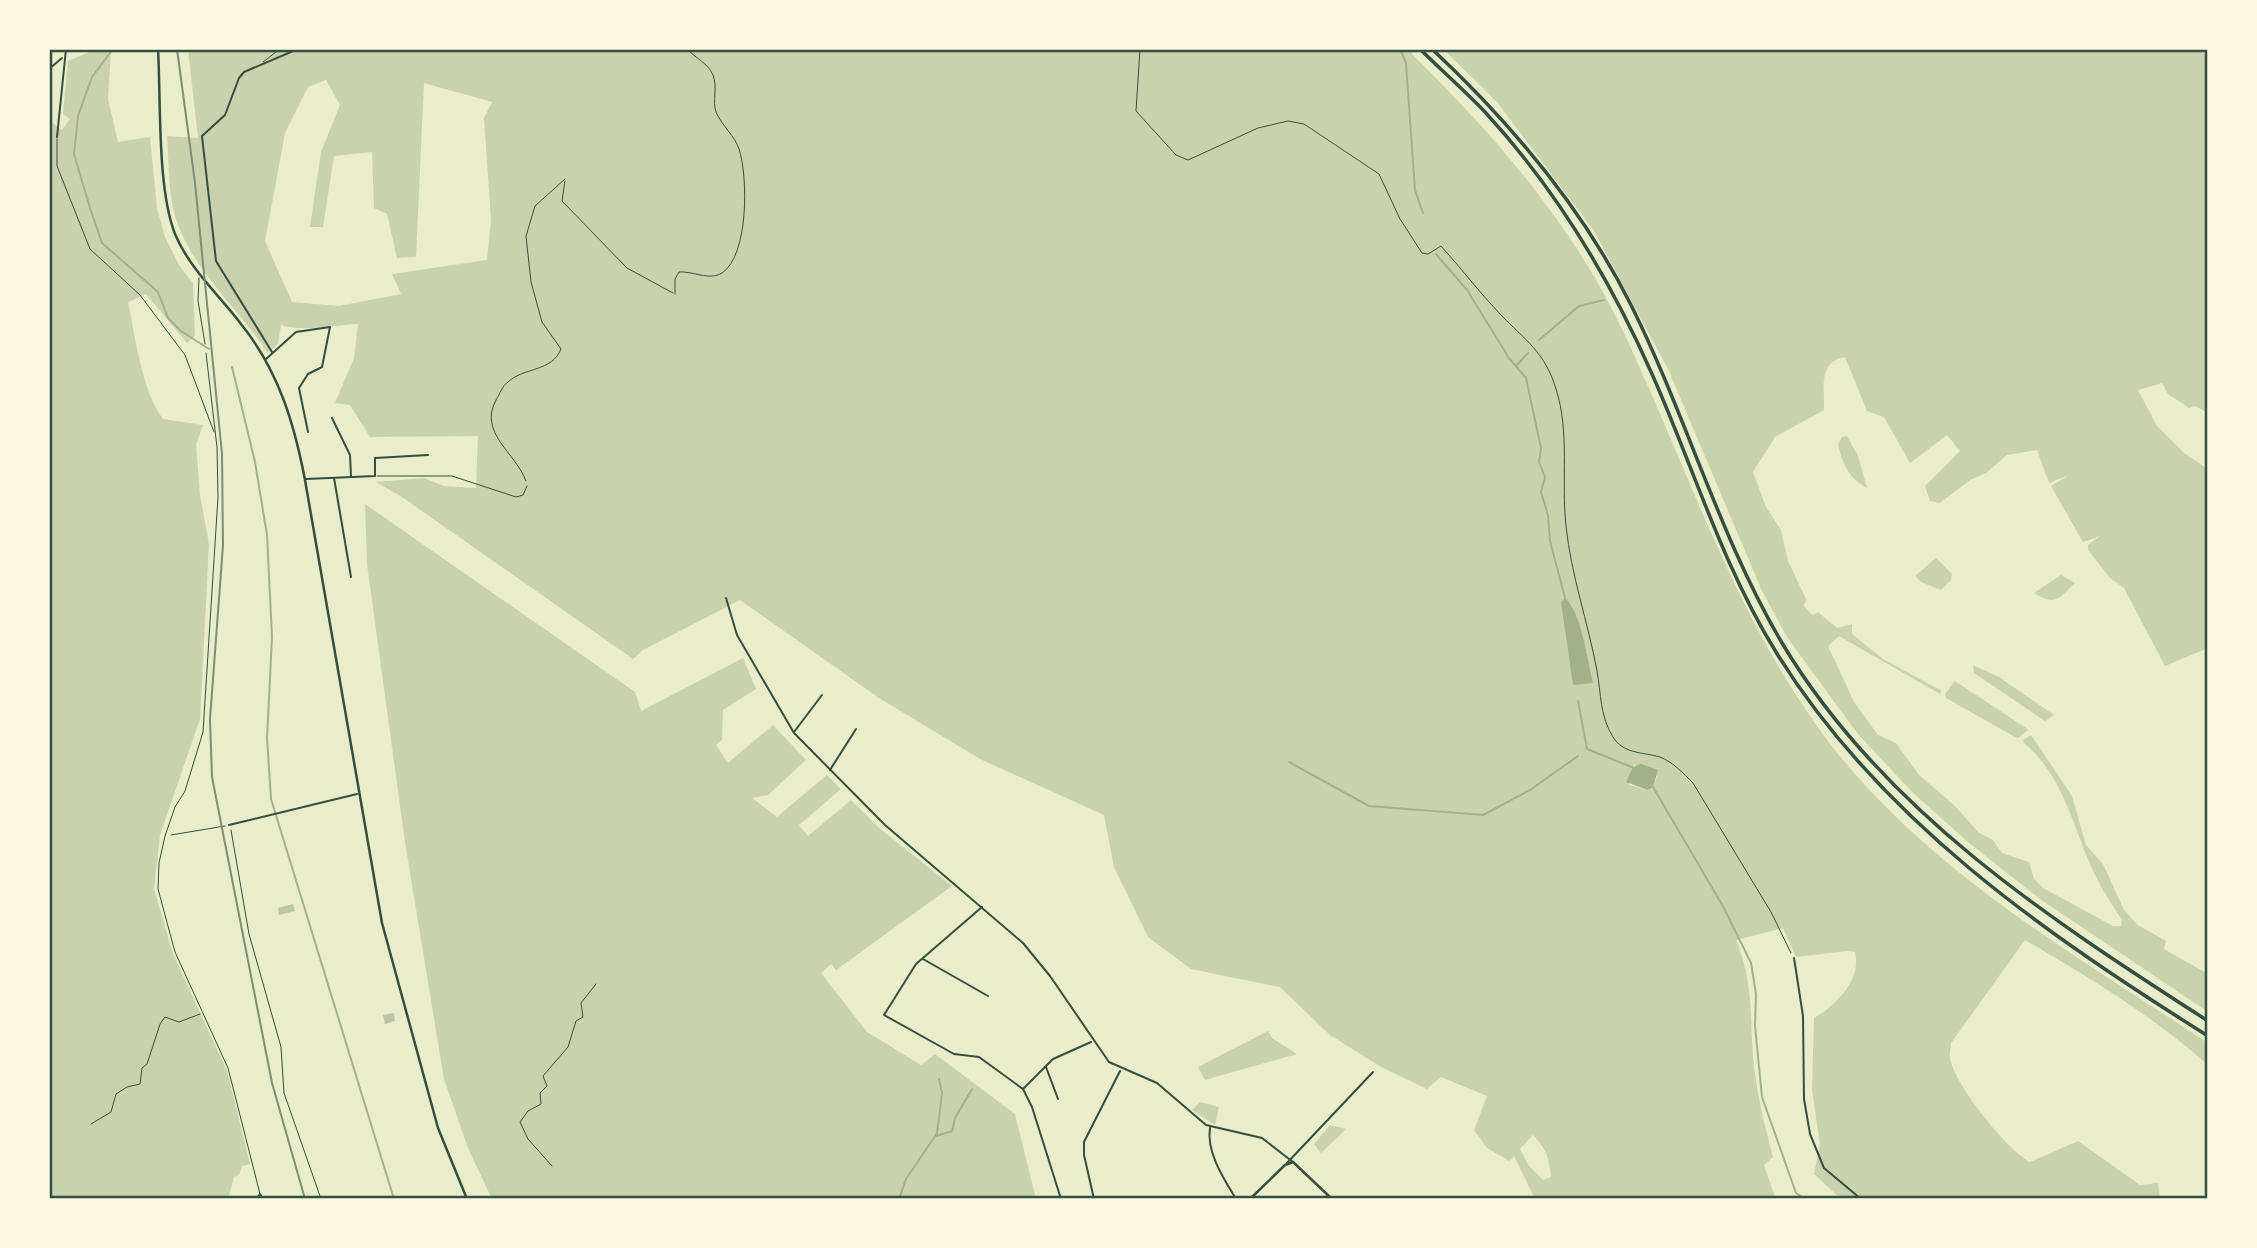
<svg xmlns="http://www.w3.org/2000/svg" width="2257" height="1248" font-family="'Times New Roman',serif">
  <rect width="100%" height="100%" fill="#e9edc9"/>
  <g fill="#cad2ad" fill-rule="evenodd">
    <path d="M97,49h14l-3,50 10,43 32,-5 7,71 8,29 14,28 14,18 2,53 -8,7 -41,-49 -18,8c7,33 14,90 35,117l40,6 -7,20 4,50 9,49 -9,175 -40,116 -6,54 19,65 54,117 23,93 -8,2 -3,9 -5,2 -6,22h-179v-1079l13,10 8,-11 -7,-5 5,-53z"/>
    <path d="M188,49h1225l-1,5c82,81 158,167 209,273 67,140 114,293 210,418 100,128 244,210 377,298v22c-55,-49 -120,-88 -183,-125l-74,103c0,4 -2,11 -1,16 6,27 56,90 80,103l48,-21 62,44 18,-2 2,16h-319l-27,-25 6,-29 -8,-55 2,-72c22,-13 48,-38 41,-66l-8,-1 -51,6 -13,-29 -47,12c19,45 13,80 18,127 4,31 11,60 19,90l-9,8 11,32 29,-1 7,3h-276l-21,-43 -5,5 -22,-13 -13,-18 13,-34 -46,-19 -14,12 -46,-22 -51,-32 -50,-48 -89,-18 -43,-32 -34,-70 -10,-52 -124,-56 -101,-61 -139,-98 -97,50 -10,9 -231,-162 -26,-15 48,-4 20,8 32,2 2,-52 -108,1 -20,-32 -15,-2 19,-45 4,-34c-23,1 -58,8 -77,1l-3,19 -10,9c-30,-45 -77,-84 -93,-137 -7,-25 -6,-53 -8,-80l31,2zM326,80l14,25 -19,47 -11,75h13l11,-71 38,-4 2,56 13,6 10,44 19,-1 8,-174 68,19 -8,16 7,102 -4,40 -95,14 9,20 -62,12 -47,-4 -27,-61 20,-108 23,-46zM1571,603l21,80 -19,1 -4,-38zM1634,765l23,11 -4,11 -5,3 -19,-5zM1533,1135c13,13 16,23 18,42l-8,3 -14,-14 -9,-17z"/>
    <path d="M1443,49h765v364l-13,-7 -6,2 -21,-14 -6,-11 -24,7 19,36 27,27 24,16v179l-43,18 -41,-78 -14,-10 -22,-28v-5l12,-9 -17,6 -32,-56 18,-11 -20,8 -12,-33 -30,5 -21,18 -16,7 -30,23 -10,-2 -5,-15 35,-35 -13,-16 -37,28 -26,-46 -17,-6 -22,-54c-28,4 -20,34 -21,53l-49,27 -22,35 13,35 15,23 7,31 18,38 -2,7 8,9 6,-3 19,16 15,-4v10l31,25 59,32 -2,3 -101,-58 -11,10 26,56 24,33 18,8 23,32 36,31 24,27 14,7 9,13 27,9 5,17 9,9 70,38h8l1,-6c-12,-18 -26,-40 -34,-61 -17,-41 -28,-86 -64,-116l-1,-3 8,-5 41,61 14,49 17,19 21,46 14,15 28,16 -2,8 44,25v38l-168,-113 -72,-57 -55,-49 -56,-60 -70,-96 -25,-46 -94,-222 -74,-138 -97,-129z"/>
    <path d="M1847,436l11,20 9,32c-18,-9 -25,-25 -29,-44l4,-7z"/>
    <polygon points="365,504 635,692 641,711 743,658 756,689 723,710 722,740 716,745 728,763 773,725 806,760 768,795 752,798 777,817 827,775 841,789 799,825 808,836 851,800 878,827 952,886 836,970 831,964 821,973 867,1032 921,1065 935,1054 1015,1114 1036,1199 540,1199 531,1196 527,1199 492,1199 468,1148 444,1079 405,842 367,564"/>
    <polygon points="1936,558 1952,574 1951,580 1941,590 1921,582 1915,576"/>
    <path d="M2061,575l14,8c-17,15 -19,24 -41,10z"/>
    <polygon points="1973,665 1999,677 2054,715 2045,721 1974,673"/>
    <polygon points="1955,681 2026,728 2028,730 2018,738 2015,737 1946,698 1945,694"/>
    <polygon points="1268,1031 1272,1038 1297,1054 1205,1080 1198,1067"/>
    <polygon points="1200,1102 1219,1107 1215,1125 1192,1110"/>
    <polygon points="1330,1125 1346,1129 1321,1153 1314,1144"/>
  </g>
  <g fill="#a3b18a">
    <path d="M1565,598c16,13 23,64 28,85l-20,2 -12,-83z"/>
    <polygon points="1641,764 1658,770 1653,787 1648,790 1626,782 1633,767"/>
  </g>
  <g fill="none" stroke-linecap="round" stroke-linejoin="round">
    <g stroke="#a3b18a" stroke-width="2">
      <polyline points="113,49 92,77 78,116 74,154 90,208 102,243 158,292 168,318 181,331 209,349"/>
      <polyline points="1400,49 1406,63 1415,190 1423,213"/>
      <polyline points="1436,254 1467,290 1509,358 1526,378 1541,448 1539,462 1545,477 1541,492 1548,515 1550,541 1565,598"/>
      <polyline points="1539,340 1579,306 1604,300"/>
      <polyline points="1517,365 1528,353"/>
      <polyline points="232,367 255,462 267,535 272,637 267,738 271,799 394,1199"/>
      <polyline points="1578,701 1587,749 1634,768"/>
      <polyline points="1289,762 1369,806 1483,815 1530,790 1578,756"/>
      <polyline points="1653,787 1724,908 1751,963 1756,994 1755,1026 1762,1097 1796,1193 1805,1199"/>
      <polyline points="936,1136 952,1131 955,1118 972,1089"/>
      <polyline points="899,1199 906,1179 937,1133 942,1093 939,1079"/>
    </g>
  </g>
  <g fill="#bcc5a7">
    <polygon points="293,904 295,911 279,915 278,908"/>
    <polygon points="394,1013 395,1021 385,1024 383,1015"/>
  </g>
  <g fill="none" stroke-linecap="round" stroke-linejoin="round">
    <g stroke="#344e41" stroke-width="1">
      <path d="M1140,49l-4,62 40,44 12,5 70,-32 30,-7 16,3 75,50 21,45 22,34 6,1 13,-8c20,22 38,46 59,68 25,26 45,38 56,75 14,43 5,92 10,137 5,49 22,96 31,145 4,22 3,46 16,66 10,17 30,15 47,20 13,5 23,16 33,26l78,129 20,41"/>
      <polyline points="565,181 562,201 627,268 673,293"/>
      <path d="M675,294v-15l4,-7c14,-1 30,9 43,1 27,-18 26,-97 17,-124 -4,-13 -17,-23 -23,-37 -4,-11 2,-25 -3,-37 -5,-12 -18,-17 -26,-26"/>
      <path d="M526,481c-10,-28 -48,-48 -30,-81 4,-6 6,-14 12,-18 16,-15 44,-10 53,-33l-19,-27 -11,-40 -5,-46 9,-30 30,-27"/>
      <polyline points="231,830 249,934 281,1047 284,1093 321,1199"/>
      <polyline points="171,835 225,826"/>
      <polyline points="49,960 51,960"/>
      <polyline points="91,1124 111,1112 116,1094 127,1087 140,1084 142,1068 147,1064 160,1024 165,1017 179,1022 200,1014"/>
      <polyline points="552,1166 528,1139 520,1122 528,1111 541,1104 540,1093 547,1086 543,1076 568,1047 576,1021 583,1017 581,1003 596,984"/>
    </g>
    <g stroke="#344e41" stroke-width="1">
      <polyline points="263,62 280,49"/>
      <polyline points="57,139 57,166 90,249 140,295 185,355 214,432"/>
      <polyline points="199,278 198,301 205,344"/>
      <polyline points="206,353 217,447 218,497 203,732 185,791 175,807 165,836 159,863 158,889 175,952 228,1068 260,1194"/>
      <polyline points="377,476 452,476 516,497 523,495 527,486"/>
    </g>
    <g stroke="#344e41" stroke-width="2">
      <polyline points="49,69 62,58"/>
      <polyline points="57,137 66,49"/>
      <polyline points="272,352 216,261 202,136 225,115 239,78 244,72 298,49"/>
      <polyline points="266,359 296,332 330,327 322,367 308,374 299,388 308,432"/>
      <polyline points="332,418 350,455 351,476"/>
      <polyline points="334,478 351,577"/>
      <polyline points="306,479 375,476 375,458 428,455"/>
      <polyline points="726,598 737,635 794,733 885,825 1023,943 1050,976 1109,1062 1157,1083 1206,1125 1262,1138 1293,1162"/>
      <polyline points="794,732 822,695"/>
      <polyline points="830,770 856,729"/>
      <polyline points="229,825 357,794"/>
      <polyline points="982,907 916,964 884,1015 954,1054 979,1057 1023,1089 1032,1107 1061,1199"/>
      <polyline points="1794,958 1803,1016 1804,1099 1810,1134 1824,1168 1861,1199"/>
      <polyline points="923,959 988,996"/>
      <polyline points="1046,1067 1058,1099"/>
      <polyline points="1023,1089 1053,1059 1091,1042"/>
      <path d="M1210,1128c-4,24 14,51 26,71"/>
      <polyline points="1287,1163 1373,1072"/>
      <polyline points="256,1199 260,1194 263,1199"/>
      <polyline points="1094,1199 1084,1155 1084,1142 1120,1071"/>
    </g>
    <polyline stroke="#344e41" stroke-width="2.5" points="1250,1199 1285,1165 1293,1162 1332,1199"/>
    <path stroke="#344e41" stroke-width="2.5" d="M158,49c3,52 -1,139 17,185 14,34 44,61 66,90 37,46 53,98 64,156l77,443 56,205 29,71"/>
    <g stroke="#344e41" stroke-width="3.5">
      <path d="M1420,49c21,21 44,41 65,63 70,76 125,167 167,262 41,92 70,191 124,278 103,167 268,281 432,384"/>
      <path d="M1432,49c79,74 150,158 199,256 55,110 88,231 151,338 100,167 266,275 426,378"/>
    </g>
    <polyline stroke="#7c8e77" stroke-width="2" points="177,49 195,183 222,454 223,545 210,719 212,777 272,1083 305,1199"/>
  </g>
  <rect width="2257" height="1248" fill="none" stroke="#fefae0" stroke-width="102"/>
  <rect x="51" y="51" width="2155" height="1146" fill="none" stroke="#344e41" stroke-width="2.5"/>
</svg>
